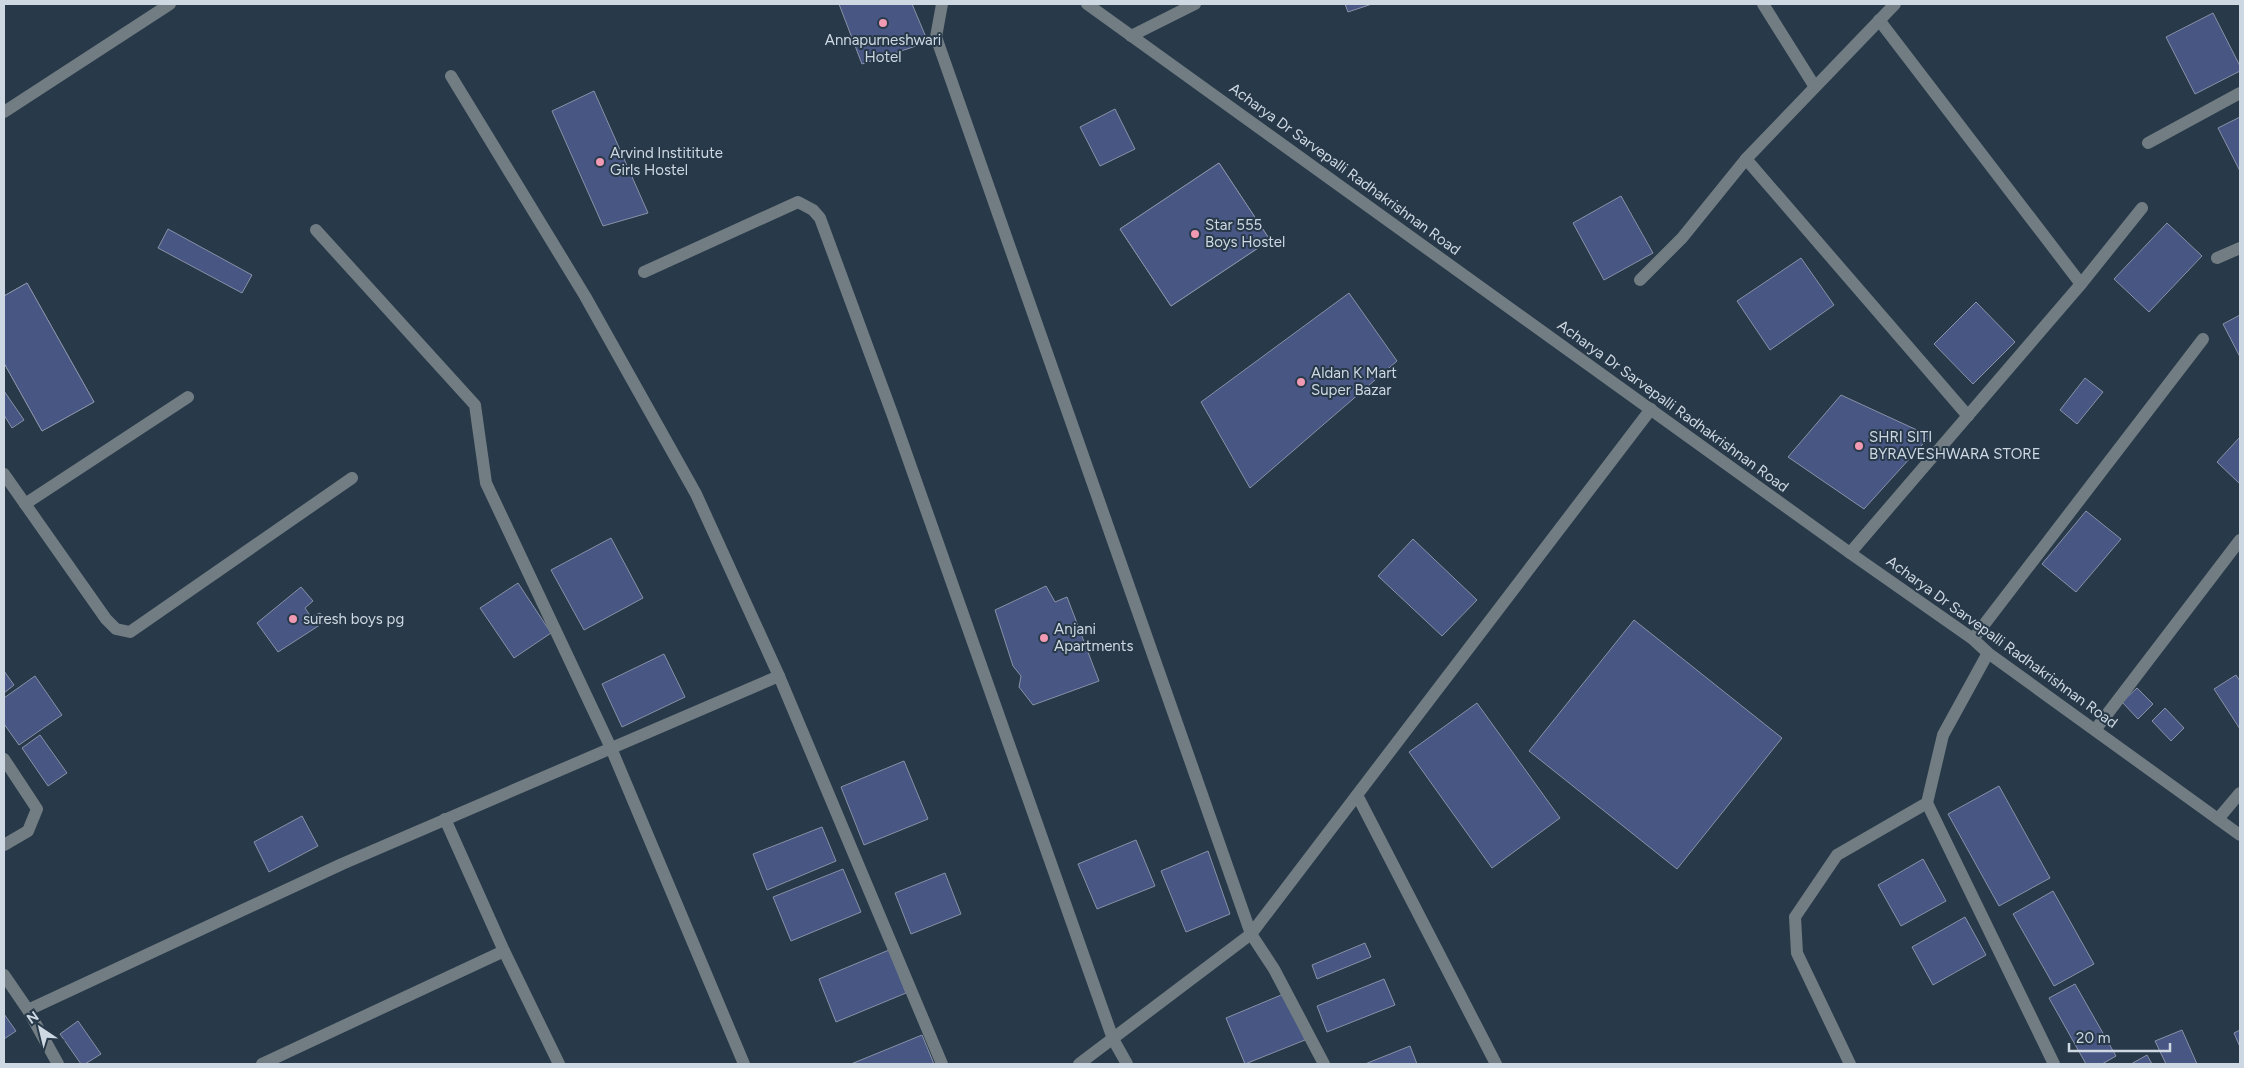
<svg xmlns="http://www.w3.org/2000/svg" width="2244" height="1068" font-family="Figtree,sans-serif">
  <rect width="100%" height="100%" fill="#283949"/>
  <g fill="#475682" stroke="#8991a8">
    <polygon points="839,4 912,4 928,42 862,64"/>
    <polygon points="1345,4 1372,4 1348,12"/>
    <polygon points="2213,13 2240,66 2240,71 2195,94 2166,37"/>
    <polygon points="594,91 648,213 603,226 552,111"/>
    <polygon points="1115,109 1135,149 1100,166 1080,127"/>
    <polygon points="2240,117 2240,171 2218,128"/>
    <polygon points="1219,163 1270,240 1171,306 1120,229"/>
    <polygon points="1219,163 1270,240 1171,306 1120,229"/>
    <polygon points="1621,196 1653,253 1604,280 1573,223"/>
    <polygon points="2167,223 2202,256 2149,312 2114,279"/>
    <polygon points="168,229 252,275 242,293 158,248"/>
    <polygon points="1801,258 1834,305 1770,350 1737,301"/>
    <polygon points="27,283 94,402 42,431 4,363 4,296"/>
    <polygon points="27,283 94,402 42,431 4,363 4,296"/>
    <polygon points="1349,293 1397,361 1250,488 1201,402"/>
    <polygon points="1976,302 2015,342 1973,384 1934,344"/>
    <polygon points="2240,315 2240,357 2223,324"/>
    <polygon points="2085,378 2103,392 2077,424 2060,410"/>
    <polygon points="4,391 24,420 12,428 4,415"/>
    <polygon points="1841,395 1930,436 1864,509 1788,457"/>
    <polygon points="2240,437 2240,484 2217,462"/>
    <polygon points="2086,511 2121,539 2076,592 2042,564"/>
    <polygon points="611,538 643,598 584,630 551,570"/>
    <polygon points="1413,539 1477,600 1442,636 1378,576"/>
    <polygon points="518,583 551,633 514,658 480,608"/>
    <polygon points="1046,586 1055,602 1067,597 1099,681 1033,705 1019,687 1021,676 1013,666 995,610"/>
    <polygon points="301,587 313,601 305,608 311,617 320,613 326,621 278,652 257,623"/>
    <polygon points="1634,620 1782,738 1677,869 1529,751"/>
    <polygon points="664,654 685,697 622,727 602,684"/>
    <polygon points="4,671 14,685 4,693"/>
    <polygon points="2236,675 2240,681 2240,729 2214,689"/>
    <polygon points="35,676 62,715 19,745 4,724 4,698"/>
    <polygon points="2137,688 2153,704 2138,719 2122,702"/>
    <polygon points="1477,703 1560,818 1492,868 1409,752"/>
    <polygon points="2165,708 2184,728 2171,741 2152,721"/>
    <polygon points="40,735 67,773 48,786 22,748"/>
    <polygon points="904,761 928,819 864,845 841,787"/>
    <polygon points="1999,786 2050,878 1999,906 1948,814"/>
    <polygon points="302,816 318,846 269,872 254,842"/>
    <polygon points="822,827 836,861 767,890 753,854"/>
    <polygon points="1136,840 1155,886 1097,909 1078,864"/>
    <polygon points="1208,851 1230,914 1186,932 1161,871"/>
    <polygon points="1923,859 1946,901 1901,926 1878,885"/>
    <polygon points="843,869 861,912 791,941 773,897"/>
    <polygon points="945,873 961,914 911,934 895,893"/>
    <polygon points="2053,891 2094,964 2054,986 2013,914"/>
    <polygon points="1965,917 1986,955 1933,985 1912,947"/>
    <polygon points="1365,943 1371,957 1317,979 1312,965"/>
    <polygon points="889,950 906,993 836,1022 819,979"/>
    <polygon points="1384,979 1395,1005 1327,1032 1317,1006"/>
    <polygon points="2075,984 2116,1056 2102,1064 2086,1064 2049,998"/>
    <polygon points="1286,993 1305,1040 1245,1064 1226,1018"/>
    <polygon points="4,1014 16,1031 4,1039"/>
    <polygon points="78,1021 101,1054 85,1064 81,1064 60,1034"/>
    <polygon points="2182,1030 2197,1064 2166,1064 2155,1041"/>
    <polygon points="2240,1030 2240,1047 2234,1033"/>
    <polygon points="922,1035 934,1064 851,1064"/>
    <polygon points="1410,1046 1417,1064 1365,1064"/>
    <polygon points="2147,1055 2152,1064 2131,1064"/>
  </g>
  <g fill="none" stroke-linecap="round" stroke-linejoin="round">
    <g stroke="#717d82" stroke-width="12">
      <polyline points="942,4 936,37 1251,934 1274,969 1324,1064"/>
      <polyline points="1087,4 1850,553 1973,639 1988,653 2240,835"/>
      <polyline points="1763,4 1815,87"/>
      <polyline points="1879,20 2081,284"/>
      <polyline points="1131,36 1195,4"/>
      <polyline points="451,76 585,296 696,494 779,676 942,1064"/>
      <polyline points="4,112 170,4"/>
      <polyline points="2148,143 2240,93"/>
      <polyline points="1746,159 1968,416"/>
      <polyline points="316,230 475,405 486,483 611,748 744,1064"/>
      <polyline points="2217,258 2240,248"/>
      <polyline points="644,272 798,202 813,210 820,218 893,416 1113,1039 1127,1064"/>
      <polyline points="1640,280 1682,238 1746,159 1895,4"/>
      <polyline points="4,474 106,619 116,629 130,632 352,478"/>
      <polyline points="25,504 188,397"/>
      <polyline points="1850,553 2081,284 2142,208"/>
      <polyline points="1973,639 2203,339"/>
      <polyline points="2095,730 2240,540"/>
      <polyline points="4,759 37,809 28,831 4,845"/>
      <polyline points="1357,795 1496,1064"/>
      <polyline points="1927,803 2054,1064"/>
      <polyline points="445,819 504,951 559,1064"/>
      <polyline points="2218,819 2240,793"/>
      <polyline points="4,975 28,1010 58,1064"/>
      <polyline points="28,1010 342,864 779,676"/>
      <polyline points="262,1064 504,951"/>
      <polyline points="1079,1064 1251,934 1651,409"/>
      <polyline points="1850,1064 1797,953 1795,917 1837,855 1927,803 1943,735 1988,653"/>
    </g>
  </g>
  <g fill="#f09ab4" stroke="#283949" stroke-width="2">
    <circle cx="883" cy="23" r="5"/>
    <circle cx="600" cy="162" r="5"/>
    <circle cx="1195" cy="234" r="5"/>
    <circle cx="1301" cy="382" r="5"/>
    <circle cx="1859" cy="446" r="5"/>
    <circle cx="293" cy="619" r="5"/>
    <circle cx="1044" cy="638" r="5"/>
  </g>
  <g text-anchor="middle" stroke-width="4" stroke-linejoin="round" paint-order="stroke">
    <g font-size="15" fill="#ced8e2" stroke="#283949" text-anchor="start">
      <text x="883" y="45" text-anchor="middle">Annapurneshwari<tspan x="883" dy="17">Hotel</tspan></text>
      <text x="610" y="158">Arvind Instititute<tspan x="610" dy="17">Girls Hostel</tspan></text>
      <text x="1205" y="230">Star 555<tspan x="1205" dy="17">Boys Hostel</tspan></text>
      <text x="1311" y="378">Aldan K Mart<tspan x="1311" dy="17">Super Bazar</tspan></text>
      <text x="1869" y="442">SHRI SITI<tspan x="1869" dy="17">BYRAVESHWARA STORE</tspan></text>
      <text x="303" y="624">suresh boys pg</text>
      <text x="1054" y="634">Anjani<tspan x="1054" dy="17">Apartments</tspan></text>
    </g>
    <g font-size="15" fill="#ced8e2" stroke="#283949">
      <text transform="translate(1345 169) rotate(36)" y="5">Acharya Dr Sarvepalli Radhakrishnan Road</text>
      <text transform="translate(1673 406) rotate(36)" y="5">Acharya Dr Sarvepalli Radhakrishnan Road</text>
      <text transform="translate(2002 642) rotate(36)" y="5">Acharya Dr Sarvepalli Radhakrishnan Road</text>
    </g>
  </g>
  <rect width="2244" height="1068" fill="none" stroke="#ced8e2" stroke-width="10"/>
  <g transform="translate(40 1028) rotate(325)" stroke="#283949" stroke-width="4" paint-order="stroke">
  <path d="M0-4L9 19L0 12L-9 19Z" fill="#ced8e2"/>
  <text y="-8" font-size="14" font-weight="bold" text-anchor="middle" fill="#ced8e2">N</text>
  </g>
  <path d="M2069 1043v8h101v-8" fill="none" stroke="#ced8e2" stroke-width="2.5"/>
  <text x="2076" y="1043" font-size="15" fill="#ced8e2" stroke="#283949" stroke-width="4" paint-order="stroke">20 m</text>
</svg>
